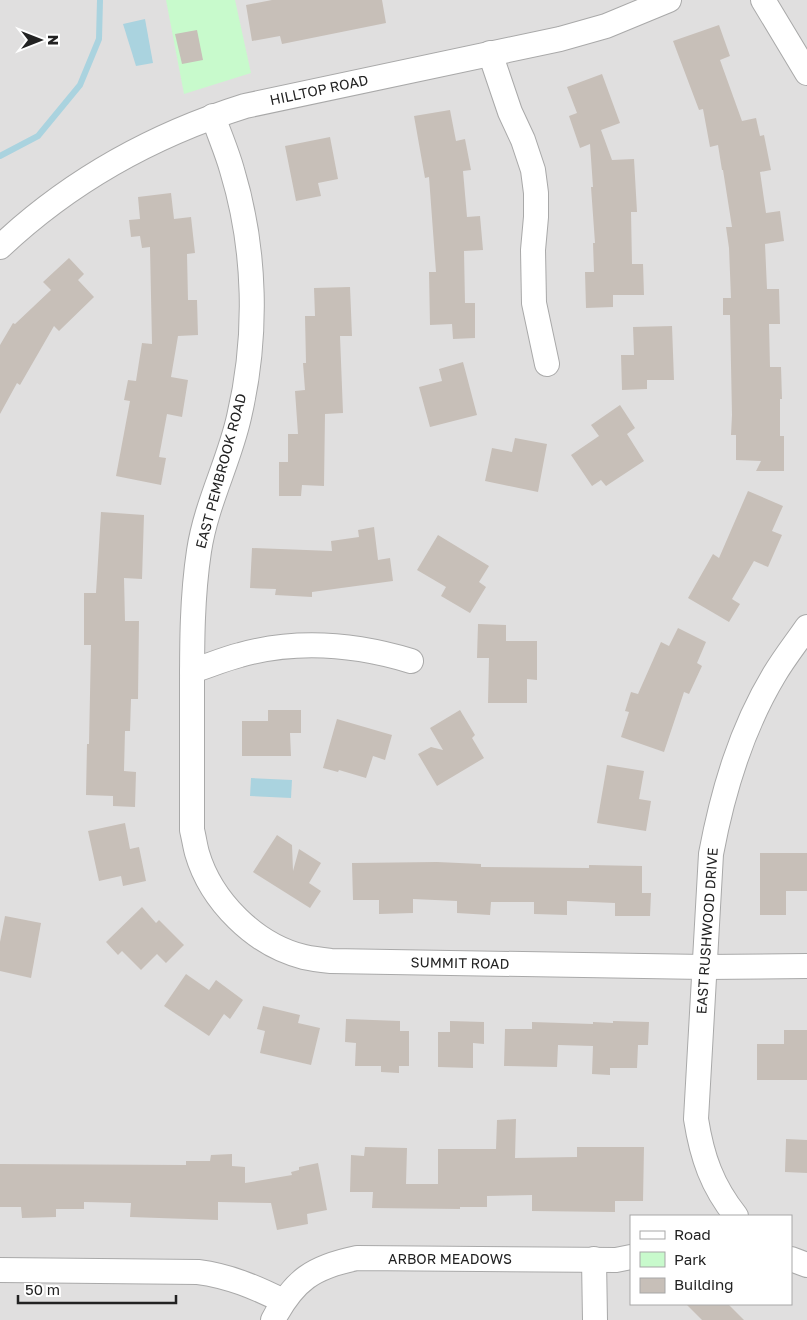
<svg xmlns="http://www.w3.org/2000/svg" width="807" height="1320" font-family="'Golos Text',sans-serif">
  <rect width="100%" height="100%" fill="#f2efe9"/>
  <path fill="#e0dfdf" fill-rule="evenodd" d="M0,0h807v1320h-807zM631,1216h160v88h-160z"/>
  <polygon fill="#c8facc" points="166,0 235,0 251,73 184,94"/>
  <g fill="#aad3df">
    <polygon points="145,19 153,63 136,66 123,24"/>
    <polygon points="251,778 292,780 291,798 250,796"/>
  </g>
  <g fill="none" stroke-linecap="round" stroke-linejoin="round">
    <polyline stroke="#aad3df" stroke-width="6" points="0,156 38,136 80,85 99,39 100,0"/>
  </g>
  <g fill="#c7bfb8">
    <polygon points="272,0 382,0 386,23 282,44 280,36 252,41 246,5"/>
    <polygon points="719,25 730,56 720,60 742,121 756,118 760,136 764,135 771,170 760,172 766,213 780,211 784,241 765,244 767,289 779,289 780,324 769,324 770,367 781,367 782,399 780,399 780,436 784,436 784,471 756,471 761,461 736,460 736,435 731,435 732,415 730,315 723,315 723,298 731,298 729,248 726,227 732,227 723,170 722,170 718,145 710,147 703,109 699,110 673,41"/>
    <polygon points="197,30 203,60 182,64 175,34"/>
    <polygon points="602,74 620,123 601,130 612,160 634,159 637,212 631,212 632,264 643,264 644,295 613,295 613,307 586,308 585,272 594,272 593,243 595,243 591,187 593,187 590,144 580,148 569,116 577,113 567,87"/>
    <polygon points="450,110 456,141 465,139 471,170 463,171 467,217 480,216 483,250 464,251 465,303 475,303 475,338 453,339 452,324 430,325 429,272 436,272 429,177 425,178 414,116"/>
    <polygon points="330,137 338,179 318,183 321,196 296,201 285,146"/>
    <polygon points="171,193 174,219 191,217 195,253 187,254 188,300 197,300 198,335 178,336 171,377 188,380 182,417 167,414 159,457 166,458 161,485 116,476 130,401 124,400 128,380 136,381 142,343 152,344 150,247 142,248 140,236 131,237 129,220 140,219 138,197"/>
    <polygon points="69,258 84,274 78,280 94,297 59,331 54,326 20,385 17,383 0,414 0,345 13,323 15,324 51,290 43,282"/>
    <polygon points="350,287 352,336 340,336 343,413 325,414 324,486 302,485 301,496 279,496 279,462 288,462 288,434 298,434 295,391 305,390 303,363 306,363 305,316 315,316 314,288"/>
    <polygon points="672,326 674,380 647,380 647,389 622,390 621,355 634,355 633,327"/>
    <polygon points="463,362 477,415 430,427 419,387 442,381 439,369"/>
    <polygon points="620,405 635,428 627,434 644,461 606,486 601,480 592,486 571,455 599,436 591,425"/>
    <polygon points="515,438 547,444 538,492 485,481 492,448 512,452"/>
    <polygon points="748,491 783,506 772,531 782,535 768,567 754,561 732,599 740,604 729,622 688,598 713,554 719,558"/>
    <polygon points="101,512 144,515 142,579 124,578 125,621 139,621 138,699 131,699 130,731 125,731 124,771 136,772 135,807 113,806 113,796 86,795 87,744 89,744 91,645 84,645 84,593 96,593"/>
    <polygon points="374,527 378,560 390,558 393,581 312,592 312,597 275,595 276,589 250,588 252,548 332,551 331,541 359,537 358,530"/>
    <polygon points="438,535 489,566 479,582 486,587 470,613 441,596 446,587 417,570"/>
    <polygon points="478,624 506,625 506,641 537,641 537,680 527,679 527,703 488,703 489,658 477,658"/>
    <polygon points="678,628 706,642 697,663 702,666 689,694 684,692 664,752 621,737 629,712 625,711 631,692 638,694 661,642 669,646"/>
    <polygon points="268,710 301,710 301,733 290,733 291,756 242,756 242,721 268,721"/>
    <polygon points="460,710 475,735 472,738 484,758 437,786 418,754 431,747 443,750 430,728"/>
    <polygon points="337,719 392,735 385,760 373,756 366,778 339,770 338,772 323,768"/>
    <polygon points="607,765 644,771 639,799 651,801 646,831 597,823"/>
    <polygon points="125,823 130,849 139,847 146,881 123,886 121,876 99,881 88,831"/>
    <polygon points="277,835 292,845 293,871 299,849 321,863 309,883 321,891 310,908 253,872"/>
    <polygon points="760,853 807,853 807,891 786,891 786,915 760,915"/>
    <polygon points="437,862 481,864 481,867 589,868 589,865 642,866 642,893 651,893 650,916 615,916 615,903 567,901 567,915 534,914 534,902 491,902 490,915 457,913 457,901 413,899 413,913 379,914 379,900 353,900 352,863"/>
    <polygon points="142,907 156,923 159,920 184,945 166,963 157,954 141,970 122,951 118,955 106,942"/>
    <polygon points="5,916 41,923 31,978 0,971 0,942"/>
    <polygon points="186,974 209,990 216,980 243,1000 230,1019 224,1014 209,1036 164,1006"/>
    <polygon points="263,1006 300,1015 298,1023 320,1028 311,1065 260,1053 265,1031 257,1029"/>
    <polygon points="346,1019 400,1021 400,1031 409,1031 409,1066 399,1066 399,1073 381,1072 381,1066 355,1066 356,1043 345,1042"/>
    <polygon points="450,1021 484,1022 484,1044 473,1043 473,1068 438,1067 438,1032 450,1032"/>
    <polygon points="613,1021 649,1022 648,1045 638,1045 637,1068 610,1068 610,1075 592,1074 593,1046 558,1045 557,1067 504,1066 505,1029 532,1029 532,1022 593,1024 593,1022 613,1023"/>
    <polygon points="784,1030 807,1030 807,1080 757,1080 757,1044 784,1044"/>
    <polygon points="516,1119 515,1158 577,1157 577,1147 644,1147 643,1201 615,1201 615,1212 532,1211 532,1195 487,1196 487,1207 460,1207 460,1209 372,1208 373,1192 350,1192 351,1155 364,1156 365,1147 407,1148 406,1184 438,1184 438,1149 496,1149 497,1120"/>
    <polygon points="786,1139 807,1140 807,1173 785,1172"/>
    <polygon points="232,1154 232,1166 245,1167 245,1183 292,1175 291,1172 299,1170 299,1167 318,1163 327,1210 307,1214 308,1224 277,1230 271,1203 218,1202 218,1220 130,1217 131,1203 84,1202 84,1209 56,1209 56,1217 22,1218 21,1207 0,1207 0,1164 186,1165 186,1161 210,1161 211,1155"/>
    <polygon points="686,1304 728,1304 744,1320 702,1320"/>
  </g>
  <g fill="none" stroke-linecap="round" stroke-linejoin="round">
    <g stroke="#a9a9a9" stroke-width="26">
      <g id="street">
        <polyline points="763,0 807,73"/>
        <polyline points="490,53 510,112 523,140 533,170 536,193 536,217 533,250 534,303 547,364"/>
        <path d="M213,116c6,18 14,36 19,54 24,79 26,166 7,247 -10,45 -33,87 -40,134 -7,46 -7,93 -7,139 0,47 0,94 0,140 2,8 3,16 5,23 14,48 58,92 107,104 9,2 18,3 27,4l373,6 103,-1"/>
        <path d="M0,247c70,-66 153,-112 245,-141l315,-67 46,-13 63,-26"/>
        <path d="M192,671c16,-5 32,-12 48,-16 57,-16 115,-11 171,6"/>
        <path d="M736,1216c-24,-30 -34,-59 -40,-97l15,-265c12,-64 30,-124 63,-179 10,-17 22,-32 33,-48"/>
        <polyline points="594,1259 595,1320"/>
        <polyline points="791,1259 807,1265"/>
        <path d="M0,1270l198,2c31,4 57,15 85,29"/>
        <path d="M273,1320c21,-40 40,-53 84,-62l259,2 15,-3"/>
      </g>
    </g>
    <use href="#street" stroke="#fff" stroke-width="24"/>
  </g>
  <g text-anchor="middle" stroke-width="4" stroke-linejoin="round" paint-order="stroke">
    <g font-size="14" fill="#222" stroke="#fff">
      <text transform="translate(319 90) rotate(-12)" y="5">HILLTOP ROAD</text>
      <text transform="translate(221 471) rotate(-75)" y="5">EAST PEMBROOK ROAD</text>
      <text transform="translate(707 931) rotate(-86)" y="5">EAST RUSHWOOD DRIVE</text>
      <text transform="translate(460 963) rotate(1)" y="5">SUMMIT ROAD</text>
      <text x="450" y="1264">ARBOR MEADOWS</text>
    </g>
  </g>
  <rect x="630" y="1215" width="162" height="90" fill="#ffffff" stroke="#a7a7a7"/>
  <rect x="640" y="1231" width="25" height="8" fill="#ffffff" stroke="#a7a7a7"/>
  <text x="674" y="1240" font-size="15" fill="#222222">Road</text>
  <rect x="640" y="1252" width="25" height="15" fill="#c8facc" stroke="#a7a7a7"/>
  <text x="674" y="1265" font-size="15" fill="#222222">Park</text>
  <rect x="640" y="1278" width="25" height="15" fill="#c7bfb8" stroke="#a7a7a7"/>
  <text x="674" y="1290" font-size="15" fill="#222222">Building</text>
  <g transform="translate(40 40) rotate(90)" stroke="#ffffff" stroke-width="4" paint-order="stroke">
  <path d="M0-4L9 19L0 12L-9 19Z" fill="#222222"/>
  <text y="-8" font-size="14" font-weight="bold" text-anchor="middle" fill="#222222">N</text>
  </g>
  <path d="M18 1295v8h158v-8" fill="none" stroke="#222222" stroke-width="2.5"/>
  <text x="25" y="1295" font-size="15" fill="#222222" stroke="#ffffff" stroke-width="4" paint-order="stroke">50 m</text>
</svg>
